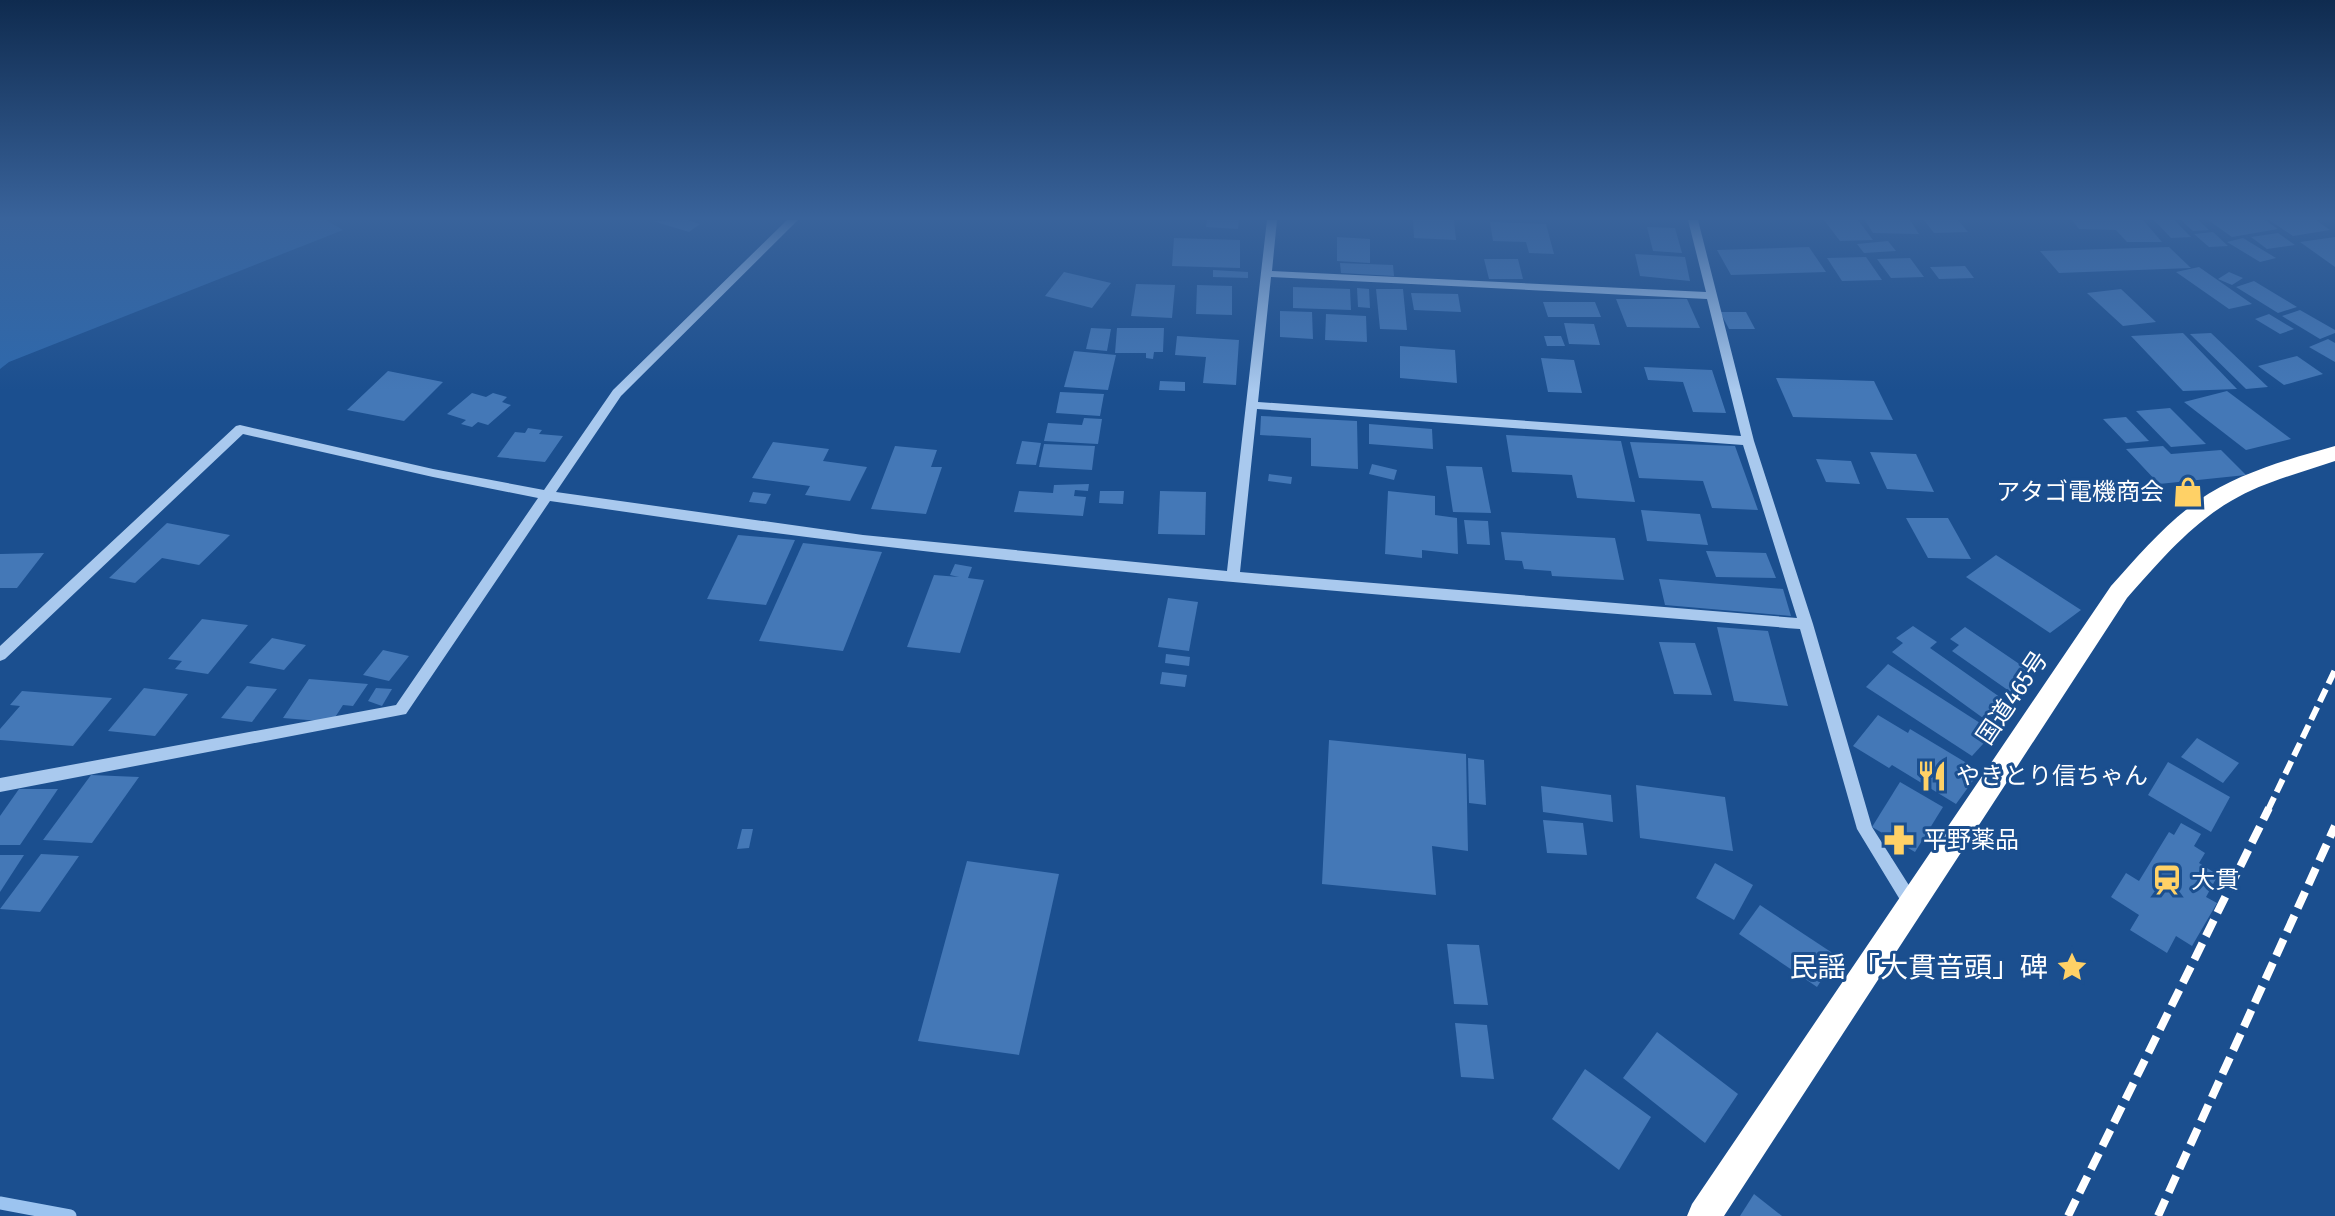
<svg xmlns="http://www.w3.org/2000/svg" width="2335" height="1216" font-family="'Fira Sans Condensed','Noto Sans JP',sans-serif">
  <rect width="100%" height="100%" fill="#1b4f8f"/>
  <polygon fill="#2e69ad" points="0,220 326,220 343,230 9,362 0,369"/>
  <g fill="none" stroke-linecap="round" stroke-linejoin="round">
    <polyline stroke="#9cc4f0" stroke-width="13" points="0,1203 70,1216"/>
  </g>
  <g fill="#4478b7">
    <polygon points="687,220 700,224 689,232 653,221"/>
    <polygon points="1207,220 1239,220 1238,229 1206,227"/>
    <polygon points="1413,220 1454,220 1456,240 1414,238"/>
    <polygon points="1824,220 1858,220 1873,240 1840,241"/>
    <polygon points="1865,220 1910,220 1919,234 1873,233"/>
    <polygon points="1924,220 1958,220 1968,232 1934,233"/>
    <polygon points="2072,220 2143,220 2162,242 2127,242 2116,230 2079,229"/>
    <polygon points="2154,220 2174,220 2191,237 2171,238"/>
    <polygon points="2181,220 2198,220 2209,230 2193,231"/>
    <polygon points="2208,220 2265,220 2278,229 2232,237"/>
    <polygon points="2269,220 2316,220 2330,230 2293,236"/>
    <polygon points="1490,222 1546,224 1554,254 1529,253 1526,242 1493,241"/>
    <polygon points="1647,227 1675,228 1682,253 1653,251"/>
    <polygon points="2213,232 2228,246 2209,247 2194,234"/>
    <polygon points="2278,233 2295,245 2267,249 2251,237"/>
    <polygon points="1337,237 1370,239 1370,263 1337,261"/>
    <polygon points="2335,237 2335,267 2300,242"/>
    <polygon points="1174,238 1240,240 1240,268 1172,266"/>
    <polygon points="2243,238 2276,258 2260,262 2227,242"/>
    <polygon points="1888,241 1896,251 1864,253 1857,244"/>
    <polygon points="1809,247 1826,272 1731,275 1717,250"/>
    <polygon points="2169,247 2191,268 2059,273 2040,251"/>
    <polygon points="1635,254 1685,257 1690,281 1640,276"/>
    <polygon points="1866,257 1882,280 1842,281 1827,258"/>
    <polygon points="1910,258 1924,277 1891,278 1877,259"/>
    <polygon points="1484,259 1518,259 1523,279 1489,279"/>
    <polygon points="1340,263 1393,265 1394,276 1341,273"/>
    <polygon points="1965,266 1974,278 1939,279 1930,267"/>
    <polygon points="2199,267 2209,274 2252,304 2229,309 2176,272"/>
    <polygon points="1213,270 1248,272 1248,278 1213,277"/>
    <polygon points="1064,272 1111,283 1092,308 1045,296"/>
    <polygon points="2229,272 2243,278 2232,285 2218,279"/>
    <polygon points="2254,281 2297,307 2278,313 2236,287"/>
    <polygon points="1136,284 1175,285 1172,318 1131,316"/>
    <polygon points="1197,285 1232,286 1232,315 1196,314"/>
    <polygon points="1293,287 1350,289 1351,310 1293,308"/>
    <polygon points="1357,288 1369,289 1370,308 1358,307"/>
    <polygon points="1376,289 1403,289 1407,330 1380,329"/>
    <polygon points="2121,289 2156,322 2123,326 2087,293"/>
    <polygon points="1411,293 1458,294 1461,312 1414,310"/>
    <polygon points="1616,299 1687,299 1700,328 1627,327"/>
    <polygon points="1543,302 1595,302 1601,317 1548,317"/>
    <polygon points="2300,310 2335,330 2335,333 2320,339 2282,316"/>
    <polygon points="1280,311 1312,312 1313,339 1280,337"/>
    <polygon points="1720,312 1746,312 1755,329 1729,329"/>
    <polygon points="1326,314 1366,316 1367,342 1325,340"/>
    <polygon points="2269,314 2294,329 2280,334 2255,319"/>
    <polygon points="1564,323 1594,324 1600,345 1569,344"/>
    <polygon points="1091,328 1111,329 1107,351 1086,349"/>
    <polygon points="1117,328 1164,328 1163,352 1154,352 1153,359 1146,358 1146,353 1115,353"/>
    <polygon points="2183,333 2237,389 2183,391 2131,336"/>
    <polygon points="2211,333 2268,387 2246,389 2190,334"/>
    <polygon points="1177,336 1239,340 1236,385 1203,383 1206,357 1175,355"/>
    <polygon points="1544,336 1561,336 1565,346 1547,346"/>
    <polygon points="2328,339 2335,343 2335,362 2309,347"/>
    <polygon points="1400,346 1455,350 1457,383 1400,378"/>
    <polygon points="1074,351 1116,355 1108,390 1064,387"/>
    <polygon points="2297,356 2323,374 2284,385 2258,366"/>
    <polygon points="1541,358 1574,360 1582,393 1548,392"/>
    <polygon points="1644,367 1712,370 1726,413 1693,412 1683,382 1648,380"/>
    <polygon points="388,371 443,382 404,421 347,410"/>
    <polygon points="1776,378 1874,381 1893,420 1793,417"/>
    <polygon points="1160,381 1185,382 1185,391 1159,390"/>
    <polygon points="2227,391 2291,439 2246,450 2184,402"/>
    <polygon points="1060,392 1104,394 1100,416 1056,413"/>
    <polygon points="472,393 486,397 493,393 507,397 502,402 511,405 488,425 478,422 472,427 461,424 466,420 447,414"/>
    <polygon points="2170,408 2206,444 2171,447 2136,411"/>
    <polygon points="1261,416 1357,421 1358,469 1311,466 1311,438 1260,435"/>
    <polygon points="2126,417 2149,441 2126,443 2103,419"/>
    <polygon points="1084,418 1102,419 1098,444 1044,441 1048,423 1082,425"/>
    <polygon points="1369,424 1432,429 1433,449 1369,444"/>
    <polygon points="528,428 542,430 539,434 563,436 545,462 497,457 515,432 525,433"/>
    <polygon points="1506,435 1621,441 1635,502 1577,498 1572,475 1512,472"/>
    <polygon points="1022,441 1041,443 1036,465 1016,464"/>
    <polygon points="773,442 829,449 823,461 867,467 850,501 805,495 810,486 752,478"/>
    <polygon points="1630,442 1735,446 1758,510 1712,508 1703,481 1639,478"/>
    <polygon points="1044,444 1095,446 1092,470 1039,467"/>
    <polygon points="895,446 937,450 931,467 942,467 926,514 871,509"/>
    <polygon points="2163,446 2171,454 2221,450 2246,475 2159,484 2126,449"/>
    <polygon points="1870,452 1916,454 1934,492 1887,489"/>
    <polygon points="1816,459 1851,461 1860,484 1826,482"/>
    <polygon points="1372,464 1397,470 1394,480 1369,474"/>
    <polygon points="1446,466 1482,467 1491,513 1453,512"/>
    <polygon points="1269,474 1292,477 1291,484 1268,481"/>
    <polygon points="1089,484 1088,491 1075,490 1074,496 1086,497 1083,516 1014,512 1019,491 1053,493 1054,485"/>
    <polygon points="1100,491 1124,491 1123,504 1099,503"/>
    <polygon points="1160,491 1206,492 1205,535 1158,534"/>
    <polygon points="1388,491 1435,496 1435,515 1457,518 1458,554 1422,550 1422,558 1385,554"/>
    <polygon points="753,492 771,494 766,504 749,502"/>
    <polygon points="1641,510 1700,514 1708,545 1647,541"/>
    <polygon points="1906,518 1948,518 1971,559 1928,558"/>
    <polygon points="1464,520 1488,521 1490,545 1467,544"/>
    <polygon points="167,523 230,535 199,565 162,558 135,583 109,578"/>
    <polygon points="1501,532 1615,538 1624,580 1552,576 1551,571 1524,569 1522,561 1505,560"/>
    <polygon points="738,535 795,540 766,605 707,599"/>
    <polygon points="803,543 882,552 843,651 759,641"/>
    <polygon points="1706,551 1766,553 1776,578 1716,577"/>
    <polygon points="44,553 17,588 0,588 0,554"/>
    <polygon points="1996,555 2081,610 2050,633 1966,577"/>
    <polygon points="955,564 972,567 968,578 984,580 960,653 907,647 934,575 959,577 950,575"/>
    <polygon points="1659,579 1783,589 1791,616 1665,605"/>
    <polygon points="1168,598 1198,602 1189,651 1158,647"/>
    <polygon points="202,619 248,625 208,674 175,669 182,661 168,659"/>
    <polygon points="1913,626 1937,642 1930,648 2004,700 1983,718 1892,652 1903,643 1896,638"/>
    <polygon points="1717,627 1768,631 1788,706 1734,701"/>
    <polygon points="1965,627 2034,674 2012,693 1952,651 1959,645 1950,639"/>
    <polygon points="272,638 306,645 284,670 249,663"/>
    <polygon points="1659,642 1695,643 1712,695 1674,694"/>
    <polygon points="383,650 409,656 389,681 363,675"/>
    <polygon points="1166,654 1190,657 1189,666 1165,663"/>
    <polygon points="1888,664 1994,732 1972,756 1866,687"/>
    <polygon points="1162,672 1187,675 1185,687 1160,684"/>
    <polygon points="309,679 368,684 353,706 343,705 332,722 283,718"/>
    <polygon points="247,686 277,689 252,722 221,718"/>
    <polygon points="144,688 188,694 155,736 108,731"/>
    <polygon points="376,688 392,689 382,706 368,701"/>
    <polygon points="22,691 112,698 73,746 0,740 0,729 20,706 10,705"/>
    <polygon points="1878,715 1908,733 1910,729 1980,771 1956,804 1892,765 1889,768 1853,746"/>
    <polygon points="2197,738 2239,763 2223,783 2181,757"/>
    <polygon points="1329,740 1466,754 1468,851 1432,846 1436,895 1322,884"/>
    <polygon points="1468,758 1484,760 1486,805 1469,803"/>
    <polygon points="2168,762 2230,797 2211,832 2148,795"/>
    <polygon points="91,775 139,777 92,843 43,840"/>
    <polygon points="1900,782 1943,807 1915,852 1872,827"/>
    <polygon points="1636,785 1725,797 1733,851 1640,838"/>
    <polygon points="1541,786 1611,795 1613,822 1543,812"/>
    <polygon points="19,789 58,789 20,845 0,845 0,816"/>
    <polygon points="1543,820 1583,823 1587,855 1547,853"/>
    <polygon points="2181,823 2201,834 2194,846 2205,853 2199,863 2218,875 2206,897 2217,903 2192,946 2176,936 2167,953 2130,930 2139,915 2111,897 2126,873 2139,881 2169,832 2174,835"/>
    <polygon points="742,829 753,829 749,848 737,849"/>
    <polygon points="41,854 79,856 40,912 0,909"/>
    <polygon points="0,855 24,855 0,892"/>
    <polygon points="967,861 1059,874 1019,1055 918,1041"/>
    <polygon points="1715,863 1753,885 1734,920 1696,898"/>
    <polygon points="1760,905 1837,956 1817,987 1739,934"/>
    <polygon points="1447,944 1479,945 1488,1005 1454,1004"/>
    <polygon points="1455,1023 1487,1025 1494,1079 1461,1077"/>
    <polygon points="1657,1032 1738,1094 1705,1143 1623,1078"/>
    <polygon points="1585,1069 1651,1117 1619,1170 1552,1119"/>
    <polygon points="1754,1194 1782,1216 1740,1216"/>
  </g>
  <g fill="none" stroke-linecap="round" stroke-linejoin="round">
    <path fill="#a9c9ee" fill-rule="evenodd" d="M787,220h11l-177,176 -65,96 307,43 364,36 40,-351h10l-5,51 434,21 -18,-72h10l56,221 59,183 59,203 45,71 2,5 -2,5 -6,3 -6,-3 -48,-79 -57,-200c-312,-26 -625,-48 -937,-85 -104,-12 -208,-28 -313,-43l-144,213 -406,78v-14l396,-73 142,-207 -105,-21 -190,-43 -238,225 -5,2v-15l236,-220 4,-1 193,44 111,21 69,-100zM1271,277l436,22 34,137 -483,-34zM1257,409l486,36 54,173 -557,-46z"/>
    <path fill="#fff" fill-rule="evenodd" d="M2335,446v15c-35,12 -72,21 -104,40 -41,24 -73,62 -104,97l-403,618h-37l5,-12 419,-618c27,-30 54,-62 88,-86 39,-27 90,-41 136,-54z"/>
    <polyline stroke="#fff" stroke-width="6" stroke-dasharray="14 6" stroke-linecap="butt" points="2268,810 2335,670"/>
    <g stroke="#fff" stroke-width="8" stroke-dasharray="18 8" stroke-linecap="butt">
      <polyline points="2068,1216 2269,808"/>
      <polyline points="2158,1216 2335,826"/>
    </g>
  </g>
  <linearGradient id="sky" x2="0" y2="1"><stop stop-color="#0f2b4f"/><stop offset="0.56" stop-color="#39639b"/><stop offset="1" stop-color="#39639b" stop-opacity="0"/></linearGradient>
  <rect width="2335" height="390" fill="url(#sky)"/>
  <defs>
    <g id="shop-bare" transform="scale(2.4)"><path d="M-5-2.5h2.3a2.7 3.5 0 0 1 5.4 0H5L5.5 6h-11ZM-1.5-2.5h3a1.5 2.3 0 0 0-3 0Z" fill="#ffd166" stroke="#1b4f8f" stroke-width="2.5" paint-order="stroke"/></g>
    <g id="restaurant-bare" transform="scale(2.4)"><path d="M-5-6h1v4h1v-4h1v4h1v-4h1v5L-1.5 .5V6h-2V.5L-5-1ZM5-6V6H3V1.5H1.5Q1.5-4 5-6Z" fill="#ffd166" stroke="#1b4f8f" stroke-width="2.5" paint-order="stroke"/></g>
    <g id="pharmacy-bare" transform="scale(2.4)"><path d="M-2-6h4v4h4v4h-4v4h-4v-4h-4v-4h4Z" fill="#ffd166" stroke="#1b4f8f" stroke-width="2.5" paint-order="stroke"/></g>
    <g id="station-bare" transform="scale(2.4)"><path d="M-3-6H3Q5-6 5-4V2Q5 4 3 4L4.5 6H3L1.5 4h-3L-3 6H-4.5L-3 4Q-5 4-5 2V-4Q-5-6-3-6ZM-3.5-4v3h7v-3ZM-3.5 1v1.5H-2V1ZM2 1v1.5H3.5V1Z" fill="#ffd166" stroke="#1b4f8f" stroke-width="2.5" paint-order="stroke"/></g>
    <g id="sight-bare" transform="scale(2.4)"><path d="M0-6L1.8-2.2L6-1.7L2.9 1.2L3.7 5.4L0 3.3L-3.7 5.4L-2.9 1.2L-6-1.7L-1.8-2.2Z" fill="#ffd166" stroke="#1b4f8f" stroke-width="2.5" paint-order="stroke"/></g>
  </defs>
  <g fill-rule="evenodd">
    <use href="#shop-bare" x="2188" y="492"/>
    <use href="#restaurant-bare" x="1932" y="776"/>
    <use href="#pharmacy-bare" x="1899" y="840"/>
    <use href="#station-bare" x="2167" y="880"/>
    <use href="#sight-bare" x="2072" y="967"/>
  </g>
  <g text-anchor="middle" stroke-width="6" stroke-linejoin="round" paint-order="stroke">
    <g font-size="24" fill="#fff" stroke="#1b4f8f" text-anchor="start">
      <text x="2164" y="500" text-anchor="end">アタゴ電機商会</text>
      <text x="1956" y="784">やきとり信ちゃん</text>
      <text x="1923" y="848">平野薬品</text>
      <text x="2191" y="888">大貫</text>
    </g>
    <g font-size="24" fill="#fff" stroke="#1b4f8f">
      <text transform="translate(2012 698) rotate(-56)" y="8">国道465号</text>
    </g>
    <g font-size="28" fill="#fff" stroke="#1b4f8f" text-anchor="end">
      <text x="2048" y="977">民謡 「大貫音頭」碑</text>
    </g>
  </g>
</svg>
